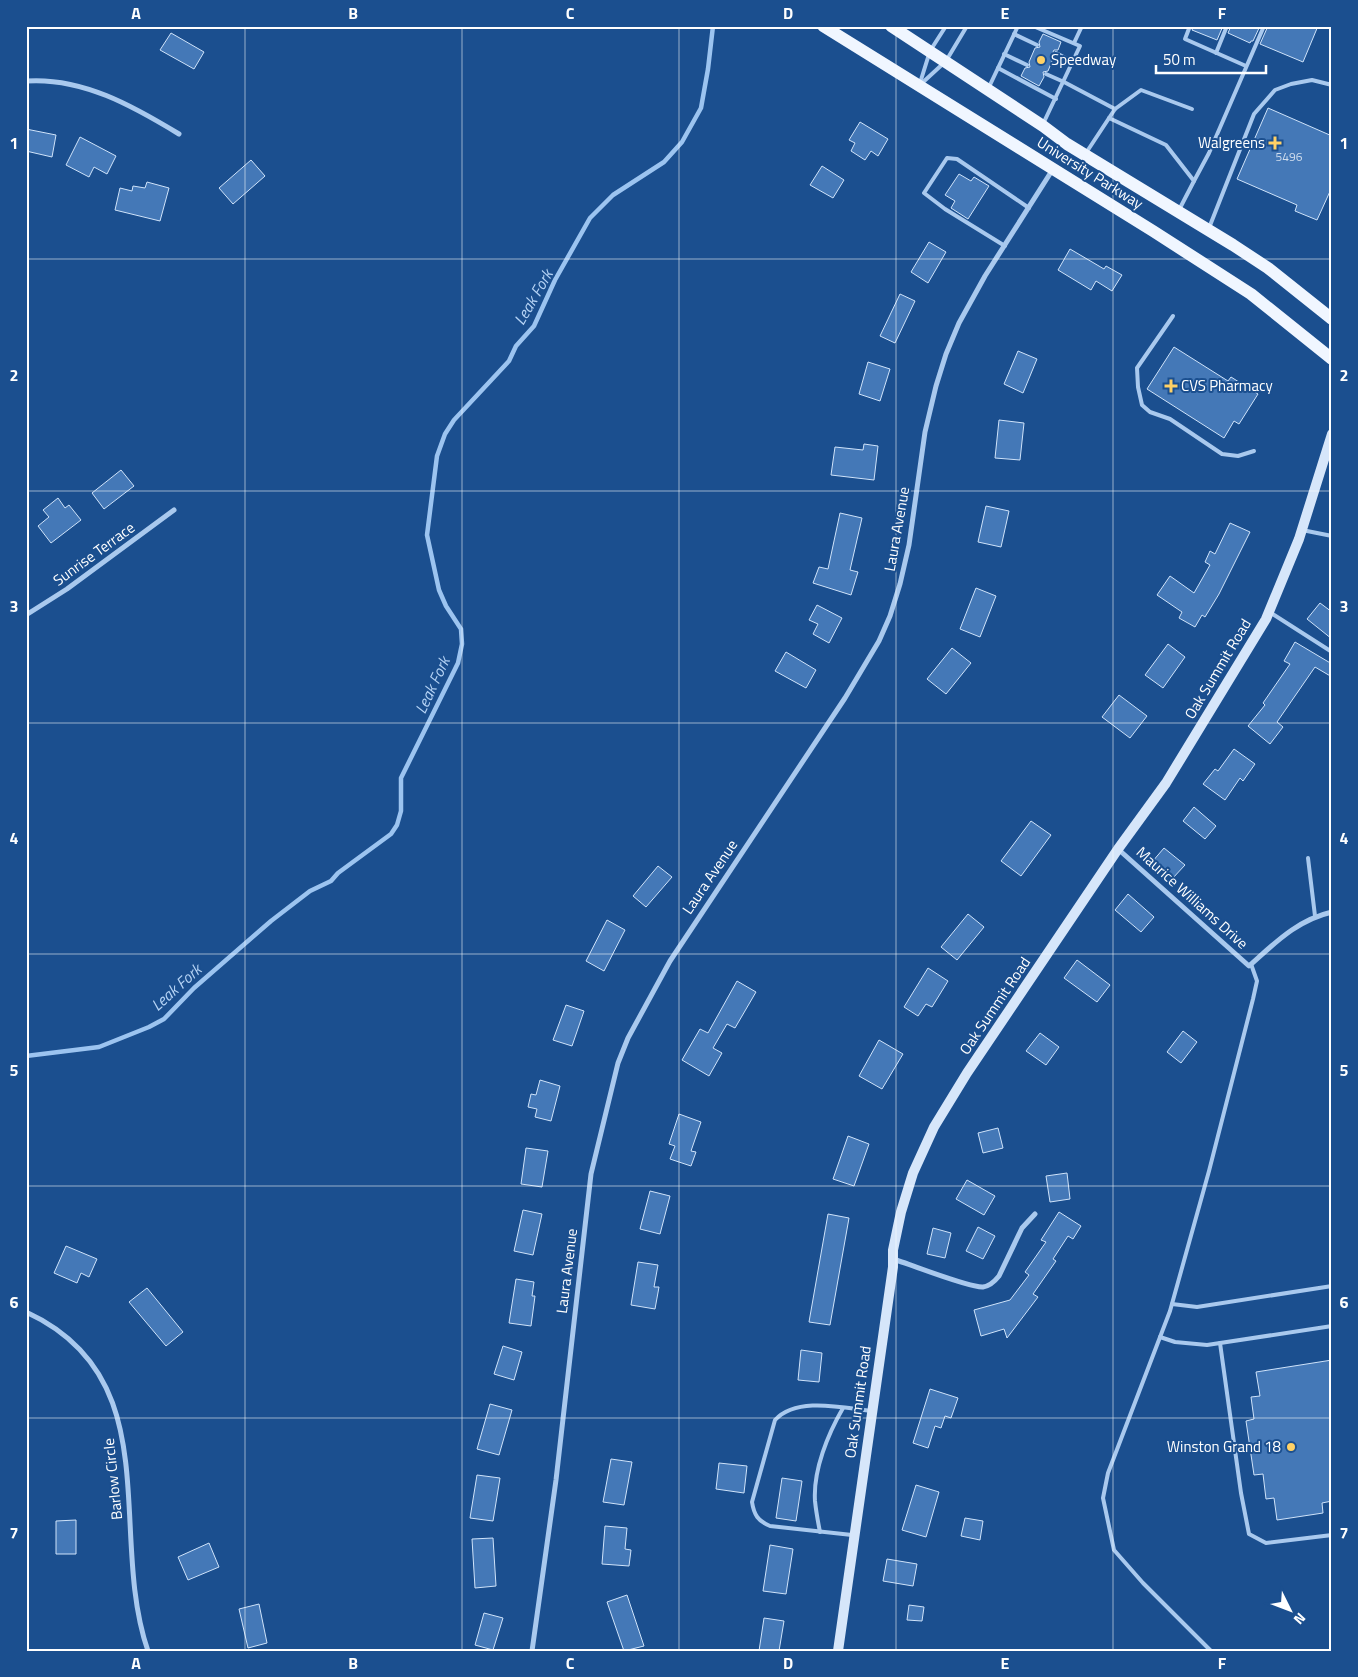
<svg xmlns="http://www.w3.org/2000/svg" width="1358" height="1677" font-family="'Titillium Web',sans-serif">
  <rect width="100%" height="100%" fill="#1b4f8f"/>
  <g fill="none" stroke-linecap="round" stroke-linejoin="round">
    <polyline stroke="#9cc4f0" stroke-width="4.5" points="26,1056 99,1047 149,1027 164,1019 194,988 271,921 310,891 331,881 338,873 391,834 397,825 401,811 401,778 458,663 462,644 461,629 446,606 439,590 427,535 437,456 445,434 454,420 509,361 516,346 534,326 555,280 590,218 613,195 664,162 682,142 701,108 708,69 713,26"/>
  </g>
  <g fill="#4478b7" stroke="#cfe3fa">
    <polygon points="1194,26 1223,26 1217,40 1192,30"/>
    <polygon points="1231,26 1260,26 1253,41 1251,41 1250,43 1228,33"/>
    <polygon points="1268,26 1318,26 1303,62 1260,44"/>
    <polygon points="171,33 204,52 194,69 160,50"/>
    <polygon points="1043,34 1061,42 1058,50 1054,50 1053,52 1054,56 1048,71 1043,72 1044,77 1039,86 1021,76 1025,68 1030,67 1029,62 1035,48 1040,47 1039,42"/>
    <polygon points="1268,108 1332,136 1332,187 1317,220 1295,211 1297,205 1237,179"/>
    <polygon points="860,122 888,139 878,156 871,151 865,160 851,151 855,143 849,140"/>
    <polygon points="26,129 56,135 52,157 26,151"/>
    <polygon points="80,137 116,156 107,174 94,167 89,177 66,165"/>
    <polygon points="251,160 265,176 233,204 219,188"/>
    <polygon points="822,166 844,180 833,198 810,185"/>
    <polygon points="959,174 971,181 974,177 989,186 968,219 951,208 955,201 945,195"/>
    <polygon points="147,182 169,188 160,221 115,210 120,188 132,191 133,186 145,188"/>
    <polygon points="929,242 946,252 928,283 911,272"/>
    <polygon points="1070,249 1104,269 1106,266 1122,275 1112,291 1096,281 1091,290 1058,270"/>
    <polygon points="900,294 915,301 895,343 880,336"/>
    <polygon points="1174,347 1228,381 1231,377 1258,394 1239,424 1234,421 1224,438 1147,389"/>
    <polygon points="1018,351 1037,359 1023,393 1004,384"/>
    <polygon points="868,362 890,369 880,401 859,394"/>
    <polygon points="999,420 1024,423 1020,460 995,458"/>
    <polygon points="864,444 878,446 874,480 831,475 835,447 863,450"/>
    <polygon points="121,470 134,486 104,509 92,493"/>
    <polygon points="58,498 65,508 69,505 81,520 51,543 38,526 49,517 43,510"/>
    <polygon points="986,506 1009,511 1001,547 978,542"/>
    <polygon points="840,513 862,518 850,570 858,572 851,595 813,583 819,567 828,569"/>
    <polygon points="1230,523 1250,532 1219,594 1205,617 1202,615 1195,627 1179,618 1182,612 1157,595 1170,576 1194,593 1210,565 1205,562 1210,551 1215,554"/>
    <polygon points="976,588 996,596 980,637 960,629"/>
    <polygon points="1320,603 1332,612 1332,639 1307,619"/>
    <polygon points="817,605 842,618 829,643 813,634 818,624 809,620"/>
    <polygon points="1295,642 1332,664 1332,677 1315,667 1277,722 1283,727 1270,744 1248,726 1265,705 1263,703 1290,664 1284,661"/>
    <polygon points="1168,644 1185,657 1163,688 1145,675"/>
    <polygon points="952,648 971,663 946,694 927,679"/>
    <polygon points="786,652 816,670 806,688 775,671"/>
    <polygon points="1119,695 1147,716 1130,738 1102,717"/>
    <polygon points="1234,749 1255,764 1243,781 1240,778 1225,800 1203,784 1215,769 1218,771"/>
    <polygon points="1194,807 1216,826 1205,839 1183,821"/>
    <polygon points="1031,821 1051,835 1021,876 1001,861"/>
    <polygon points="1164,848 1185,865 1172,879 1152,862"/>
    <polygon points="658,866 672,877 646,907 633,896"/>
    <polygon points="1128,894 1154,917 1141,932 1115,910"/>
    <polygon points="968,914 984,927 957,960 941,947"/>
    <polygon points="607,920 625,930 604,971 586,961"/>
    <polygon points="1077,960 1110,985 1097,1002 1064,978"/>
    <polygon points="928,968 948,981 932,1007 926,1004 918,1016 904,1007"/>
    <polygon points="737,981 756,992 735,1028 727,1024 713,1048 722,1053 709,1076 682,1060 700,1029 708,1033"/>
    <polygon points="566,1005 584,1011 572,1046 553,1040"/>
    <polygon points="1183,1031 1197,1042 1181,1063 1167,1052"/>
    <polygon points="1040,1033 1059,1047 1046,1065 1026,1051"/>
    <polygon points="879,1040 903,1054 882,1089 859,1076"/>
    <polygon points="540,1080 560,1086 551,1121 535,1117 537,1109 528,1107 531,1094 536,1095"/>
    <polygon points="679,1114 701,1122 691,1151 696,1152 691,1166 670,1159 675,1146 669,1144"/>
    <polygon points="998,1128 1003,1148 983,1153 978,1133"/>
    <polygon points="848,1136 869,1144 854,1186 833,1179"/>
    <polygon points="526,1148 548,1151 542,1187 521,1184"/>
    <polygon points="1067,1173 1070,1199 1050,1202 1046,1176"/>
    <polygon points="967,1180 995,1196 984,1215 956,1199"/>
    <polygon points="650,1191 670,1196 660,1234 640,1229"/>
    <polygon points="523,1210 542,1214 533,1255 514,1251"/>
    <polygon points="1059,1212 1081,1226 1073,1239 1068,1236 1053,1259 1056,1261 1033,1294 1038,1297 1007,1338 1004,1329 981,1336 974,1310 1010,1300 1029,1275 1025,1272 1046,1242 1041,1240"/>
    <polygon points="828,1214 849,1218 830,1325 809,1322"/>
    <polygon points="978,1227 995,1236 983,1259 966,1251"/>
    <polygon points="933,1228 951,1233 945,1258 927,1254"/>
    <polygon points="66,1246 97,1259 89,1277 81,1273 77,1283 54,1273"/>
    <polygon points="638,1262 658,1265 654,1287 659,1287 655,1309 631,1305"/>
    <polygon points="516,1279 534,1282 532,1296 535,1296 531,1326 509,1323"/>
    <polygon points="147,1288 183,1332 166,1346 129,1302"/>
    <polygon points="503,1346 522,1352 514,1380 494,1374"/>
    <polygon points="801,1350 822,1353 819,1382 798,1380"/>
    <polygon points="1332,1360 1332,1501 1322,1503 1323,1513 1277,1520 1274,1498 1266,1499 1263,1474 1254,1475 1246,1421 1254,1419 1251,1397 1260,1396 1256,1372"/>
    <polygon points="930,1389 958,1398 951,1418 945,1416 941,1428 935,1426 928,1448 913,1443"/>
    <polygon points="490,1404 512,1410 499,1455 477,1449"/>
    <polygon points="611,1459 632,1462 624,1505 603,1502"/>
    <polygon points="719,1463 747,1466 744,1493 716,1489"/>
    <polygon points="477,1475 500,1478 493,1521 470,1518"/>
    <polygon points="782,1478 802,1481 796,1521 776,1518"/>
    <polygon points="916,1485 939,1492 926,1537 902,1530"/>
    <polygon points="965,1518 983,1521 980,1540 961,1536"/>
    <polygon points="76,1520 76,1554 56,1554 56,1521"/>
    <polygon points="605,1526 627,1528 625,1549 631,1550 629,1566 602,1564"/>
    <polygon points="493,1538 496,1586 475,1588 472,1539"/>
    <polygon points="209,1543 219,1567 188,1580 178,1557"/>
    <polygon points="770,1545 793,1549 786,1594 763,1591"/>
    <polygon points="887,1559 917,1564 913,1586 883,1581"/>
    <polygon points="627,1595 644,1646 624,1651 607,1602"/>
    <polygon points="259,1604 267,1643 248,1648 239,1609"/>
    <polygon points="909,1605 924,1607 922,1621 907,1620"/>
    <polygon points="484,1613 503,1618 493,1650 475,1645"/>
    <polygon points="764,1618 784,1621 779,1651 759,1651"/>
  </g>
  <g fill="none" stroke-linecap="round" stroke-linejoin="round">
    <g stroke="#a9c9ee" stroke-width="4">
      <polyline points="1033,26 1080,46 1043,124"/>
      <polyline points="1190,26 1185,39 1246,66"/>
      <polyline points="1014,34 1037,45"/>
      <polyline points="1074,43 1082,26"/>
      <polyline points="1056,53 1073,62"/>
      <polyline points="1216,53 1227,26"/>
      <polyline points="1004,54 1027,65"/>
      <polyline points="998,68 1056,99"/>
      <polyline points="1046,74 1064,82 1115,109"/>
      <polyline points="920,83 930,51 946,26"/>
      <polyline points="921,84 946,61 967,26"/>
      <polyline points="989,87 1018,26"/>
      <polyline points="1109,118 1166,145 1194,181 1179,210"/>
      <polyline points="1086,153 1115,109 1141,90 1192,109"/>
      <polyline points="1194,181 1209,153 1264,26"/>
      <polyline points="1209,228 1254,114 1275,90 1291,84 1312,80 1332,85"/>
      <polyline points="1005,246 945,209 924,193 947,158 957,159 1029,208"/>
      <polyline points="1173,316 1137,368 1138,387 1142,405 1150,412 1170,419 1222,454 1238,456 1254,451"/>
      <polyline points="1302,530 1332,536"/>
      <polyline points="1271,613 1332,652"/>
      <polyline points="1308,858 1315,916"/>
      <polyline points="1172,1304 1197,1307 1332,1286"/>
      <polyline points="1160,1337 1175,1342 1207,1345 1332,1326"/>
      <polyline points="1220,1343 1241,1493 1249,1534 1266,1543 1332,1535"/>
      <path d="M820,1532c-2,-10 -4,-21 -5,-31 -2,-31 13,-67 28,-93"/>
      <path d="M852,1535l-82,-9c-12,-5 -16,-11 -18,-24l23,-82c22,-24 69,-12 97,-9"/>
      <polyline points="1211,1651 1143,1583 1114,1550 1103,1498 1108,1473 1170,1311 1209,1171 1253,999 1257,981 1251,964"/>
    </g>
    <g stroke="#a9c9ee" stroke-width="5">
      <path d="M26,81c56,-4 107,25 153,53"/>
      <polyline points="26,615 67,589 174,510"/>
      <path d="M1118,849l131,117c26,-23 48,-46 83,-54"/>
      <path d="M893,1259c17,5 76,29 90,28 7,-1 12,-6 16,-11l23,-48 13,-14"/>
      <path d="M26,1312c144,66 81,221 122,339"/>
      <polyline points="532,1651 556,1480 591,1174 618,1063 628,1038 670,961 845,698 879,641 890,616 900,584 909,545 925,432 936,386 946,354 959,323 985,276 1053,169"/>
    </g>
    <polyline stroke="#d6e6fa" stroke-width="10" points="838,1651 893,1267 893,1250 901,1212 913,1173 934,1127 967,1073 1118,849 1166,783 1266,619 1299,539 1332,434"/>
    <g stroke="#f0f6ff" stroke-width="12">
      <polyline points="823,26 1153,231 1251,294 1332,359"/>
      <polyline points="891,26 1043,126 1067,144 1233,245 1268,268 1332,319"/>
    </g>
  </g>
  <path fill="none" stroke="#fff" stroke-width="1" stroke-opacity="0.55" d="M245,26v1625M462,26v1625M679,26v1625M896,26v1625M1113,26v1625M26,259h1306M26,491h1306M26,723h1306M26,954h1306M26,1186h1306M26,1418h1306"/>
  <g fill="#ffd166" stroke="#1b4f8f" stroke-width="2">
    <circle cx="1041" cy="60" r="5"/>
    <path d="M1272.5 135.5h5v5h5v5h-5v5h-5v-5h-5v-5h5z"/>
    <path d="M1168.5 378.5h5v5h5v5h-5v5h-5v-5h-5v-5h5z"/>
    <circle cx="1291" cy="1447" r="5"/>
  </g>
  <g text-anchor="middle" stroke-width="4" stroke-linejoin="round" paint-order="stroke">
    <g font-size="12" fill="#d0dded">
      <text x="1289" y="161">5496</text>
    </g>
    <g font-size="15" fill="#fff" stroke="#1b4f8f" text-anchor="start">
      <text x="1051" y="65">Speedway</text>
      <text x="1265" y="148" text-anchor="end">Walgreens</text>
      <text x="1181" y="391">CVS Pharmacy</text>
      <text x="1281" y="1452" text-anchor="end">Winston Grand 18</text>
    </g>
    <g font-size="15" fill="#fff" stroke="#1b4f8f">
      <text transform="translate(1090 173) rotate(32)" y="5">University Parkway</text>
      <text transform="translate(897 529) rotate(-80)" y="5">Laura Avenue</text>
      <text transform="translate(94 554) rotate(-36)" y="5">Sunrise Terrace</text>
      <text transform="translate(1218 669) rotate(-59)" y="5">Oak Summit Road</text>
      <text transform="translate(710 877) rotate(-56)" y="5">Laura Avenue</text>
      <text transform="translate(1192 898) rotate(42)" y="5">Maurice Williams Drive</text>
      <text transform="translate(995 1006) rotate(-56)" y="5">Oak Summit Road</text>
      <text transform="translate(567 1271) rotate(-83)" y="5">Laura Avenue</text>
      <text transform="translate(858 1402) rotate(-82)" y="5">Oak Summit Road</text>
      <text transform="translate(113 1479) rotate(-96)" y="5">Barlow Circle</text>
    </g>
    <g font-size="16" font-style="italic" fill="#b5d3f5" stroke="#1b4f8f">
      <text transform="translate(533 297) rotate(-60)" y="6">Leak Fork</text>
      <text transform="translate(432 685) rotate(-65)" y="6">Leak Fork</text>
      <text transform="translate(176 987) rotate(-42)" y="6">Leak Fork</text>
    </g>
  </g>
  <rect width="1358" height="1677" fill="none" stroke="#1b4f8f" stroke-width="55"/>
  <g transform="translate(1290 1610) rotate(132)" stroke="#1b4f8f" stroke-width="4" paint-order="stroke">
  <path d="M0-4L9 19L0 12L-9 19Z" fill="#ffffff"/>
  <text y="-8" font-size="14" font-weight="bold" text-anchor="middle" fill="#ffffff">N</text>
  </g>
  <path d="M1156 65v8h110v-8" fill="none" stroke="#ffffff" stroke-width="2.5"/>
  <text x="1163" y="65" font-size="15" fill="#ffffff" stroke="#1b4f8f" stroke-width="4" paint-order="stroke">50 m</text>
  <rect x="28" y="28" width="1302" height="1622" fill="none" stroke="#fff" stroke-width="2"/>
  <g font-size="16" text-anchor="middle" font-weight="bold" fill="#fff">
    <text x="136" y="19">A</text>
    <text x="353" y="19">B</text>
    <text x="570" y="19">C</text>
    <text x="788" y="19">D</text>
    <text x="1005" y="19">E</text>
    <text x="1222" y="19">F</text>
    <text x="14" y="149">1</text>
    <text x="1344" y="149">1</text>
    <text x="14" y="381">2</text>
    <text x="1344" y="381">2</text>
    <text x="14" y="612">3</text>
    <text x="1344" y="612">3</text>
    <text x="14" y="844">4</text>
    <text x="1344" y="844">4</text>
    <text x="14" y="1076">5</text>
    <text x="1344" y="1076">5</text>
    <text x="14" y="1308">6</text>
    <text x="1344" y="1308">6</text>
    <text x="14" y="1539">7</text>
    <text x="1344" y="1539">7</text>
    <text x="136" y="1669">A</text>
    <text x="353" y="1669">B</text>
    <text x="570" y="1669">C</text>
    <text x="788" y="1669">D</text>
    <text x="1005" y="1669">E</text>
    <text x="1222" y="1669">F</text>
  </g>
</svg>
